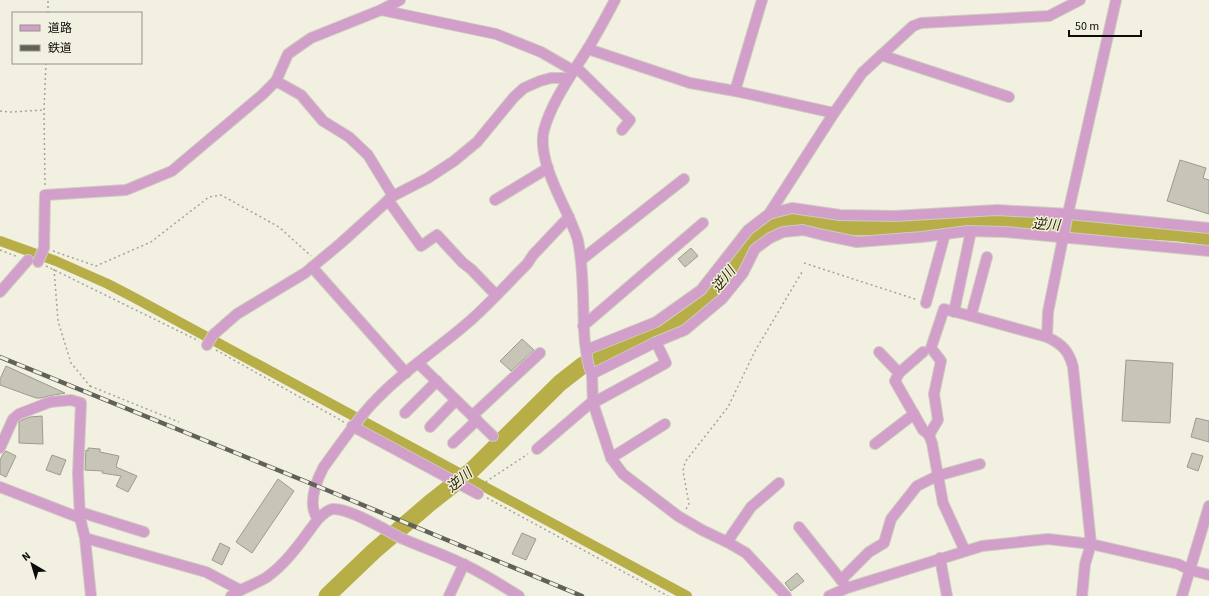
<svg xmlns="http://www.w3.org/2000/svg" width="1209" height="596" font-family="'Source Sans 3','Noto Sans JP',sans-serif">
  <rect width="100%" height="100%" fill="#f1f0e1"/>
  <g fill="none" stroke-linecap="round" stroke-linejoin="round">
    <polyline stroke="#b8ae48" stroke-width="10" points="0,241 56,261 108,284 133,297 687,596"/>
    <polyline stroke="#b8ae48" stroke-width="17" points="327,596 374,551 430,503 472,470 560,383 583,365 677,321 713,292 735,263 753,241 770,227 784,222 799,219 843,227 890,227 1007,221 1179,233 1209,237"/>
  </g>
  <g fill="#c6c5b7" stroke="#9c9b8d">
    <polygon points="1180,160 1206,168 1203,178 1209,180 1209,214 1167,201"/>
    <polygon points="691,248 698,256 685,267 678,259"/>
    <polygon points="522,339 534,350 511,371 500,361"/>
    <polygon points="1126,360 1173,363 1170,423 1122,421"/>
    <polygon points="6,366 65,393 49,396 41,398 36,398 0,385 0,379"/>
    <polygon points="42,416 43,444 19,443 19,422 22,420 30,417"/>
    <polygon points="1196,418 1209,421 1209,442 1191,437"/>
    <polygon points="88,448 100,449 100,452 119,456 116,467 137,476 128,492 116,486 121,476 102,473 103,471 85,470 86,450 88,451"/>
    <polygon points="6,451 16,456 6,477 0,474 0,460 3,454"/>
    <polygon points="1192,453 1203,456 1198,471 1187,467"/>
    <polygon points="52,455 66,460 60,475 46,470"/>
    <polygon points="278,479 294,491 252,553 236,542"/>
    <polygon points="522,533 536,539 526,560 512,554"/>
    <polygon points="220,543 230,548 222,565 212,560"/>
    <polygon points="797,573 804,581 791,591 785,583"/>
  </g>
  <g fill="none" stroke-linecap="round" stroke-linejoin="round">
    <g stroke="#cdccbe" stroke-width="12">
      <g id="minor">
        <polyline points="400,0 381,10 496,34 541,52 574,71"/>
        <path d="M615,0c-9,17 -18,34 -28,50 -15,24 -36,53 -43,80 -7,27 16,67 27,92 2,6 6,13 7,19 7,34 4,69 7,103 2,9 2,22 7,30l1,29 18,55 12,16 55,42 24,14 27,13 17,10 40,43"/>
        <polyline points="588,49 690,83 735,91 834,113"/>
        <polyline points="881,55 1009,97"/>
        <polyline points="576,67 630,120 622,130"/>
        <polyline points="276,81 301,95 323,121 349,137 368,155 393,196"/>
        <polyline points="735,91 762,0"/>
        <polyline points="388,200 421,246 437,235 463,263 471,269 496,295"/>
        <polyline points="495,200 548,168"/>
        <polyline points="769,214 834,113 862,73 913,26 921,23 1049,16 1080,0"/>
        <polyline points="987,257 971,316 1047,337"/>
        <polyline points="581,260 684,179"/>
        <polyline points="38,262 44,248 45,195 126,190 172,171 262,95 276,81 288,54 311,38 381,10"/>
        <polyline points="312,267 406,373"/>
        <polyline points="0,292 28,260"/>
        <polyline points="926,303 945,234"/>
        <polyline points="954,312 971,231"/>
        <polyline points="583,326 703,223"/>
        <polyline points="207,345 213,335 237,314 305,273 341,243 393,196 428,178 454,161 477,142 514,97 524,88 540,81 551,78 569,78"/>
        <polyline points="586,350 656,322 701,290 748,230 769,214 792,208 840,215 895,216 997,210 1069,214 1209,228"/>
        <polyline points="879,352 899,373 923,352"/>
        <polyline points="418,363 493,436"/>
        <polyline points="899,373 895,381 923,430 929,435 932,443 943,503 965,551"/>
        <polyline points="592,374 656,342 685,330 722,299 743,273 755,249 770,238 783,232 803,230 823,235 857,242 922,237 968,231 1006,232 1209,251"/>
        <polyline points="593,403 666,363 656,342"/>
        <polyline points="405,413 437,381"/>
        <polyline points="472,416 540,353"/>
        <polyline points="352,426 478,494"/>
        <polyline points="430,427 456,400"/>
        <polyline points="929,435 938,420 934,394 941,361 931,348 944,309 971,316"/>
        <polyline points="453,443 477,420"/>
        <polyline points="875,444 914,414"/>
        <polyline points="0,448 13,419 19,414 50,402 71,400 81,403 78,474 80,518 85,538 91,596"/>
        <polyline points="537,449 593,401"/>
        <polyline points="611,458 665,424"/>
        <polyline points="0,487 80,518"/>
        <polyline points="80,512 144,532"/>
        <path d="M318,519c-11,-14 -2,-37 5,-51 16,-22 30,-43 48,-63 29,-32 67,-56 100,-85 19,-17 37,-37 56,-56l6,-9 36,-38"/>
        <polyline points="799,527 845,585"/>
        <polyline points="85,538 206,572 240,590"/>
        <polyline points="727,542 751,507 779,483"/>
        <polyline points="940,558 947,596"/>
        <polyline points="841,580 869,552 884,543 891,519 917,486 937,476 980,464"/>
        <path d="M231,596c11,-8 25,-12 36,-19 21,-15 36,-38 51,-58 5,-4 8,-9 15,-10 16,-1 53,21 68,29 20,9 42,16 62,26 20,9 38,21 56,32"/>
        <polyline points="449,596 464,564"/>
        <polyline points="829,596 847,588 982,546 1048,539 1091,544 1178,564 1190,570 1209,575"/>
        <path d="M1082,596l3,-32 6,-20 -18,-177c-4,-16 -11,-23 -26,-30l1,-25 19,-94 49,-218"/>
        <polyline points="1182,596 1209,506"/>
      </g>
    </g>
    <g stroke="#a5a499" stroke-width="1.5" stroke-dasharray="2 3" stroke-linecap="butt">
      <polyline points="48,13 48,0"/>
      <polyline points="0,111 10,112 44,110"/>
      <polyline points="45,185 44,110 46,63"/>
      <polyline points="0,250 18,257"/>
      <polyline points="53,251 96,266 151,242 209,197 221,195 279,227 311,256"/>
      <polyline points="804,263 918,300"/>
      <polyline points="46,266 199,341"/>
      <polyline points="54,269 58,321 71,363 90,386 86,394"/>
      <polyline points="216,350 344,422"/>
      <polyline points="90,386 179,422"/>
      <polyline points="484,487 487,481 528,454"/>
      <polyline points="487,498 668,596"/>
      <polyline points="686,509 689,504 683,471 685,462 728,407 755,351 802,272"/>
    </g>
    <use href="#minor" stroke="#d19fca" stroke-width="10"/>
    <g stroke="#626159" stroke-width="4.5">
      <polyline id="rail" points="0,357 317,486 582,596"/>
    </g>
    <use href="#rail" stroke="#f1f0e1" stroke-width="3" stroke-dasharray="9" stroke-linecap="butt"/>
  </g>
  <g text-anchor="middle" stroke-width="3" stroke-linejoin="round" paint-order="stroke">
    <g font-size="14" font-style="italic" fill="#2e2a00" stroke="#f1f0e1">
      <text transform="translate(1046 224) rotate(4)" y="5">逆川</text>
      <text transform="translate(723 279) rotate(-51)" y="5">逆川</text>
      <text transform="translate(459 480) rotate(-40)" y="5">逆川</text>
    </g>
  </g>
  <rect x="12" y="12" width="130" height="52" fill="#f1f0e1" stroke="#96958a"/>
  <rect x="20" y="25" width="20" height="6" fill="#d19fca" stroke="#96958a"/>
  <text x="48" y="32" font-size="12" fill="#0d0c08">道路</text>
  <rect x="20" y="45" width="20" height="6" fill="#626159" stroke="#96958a"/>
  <text x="48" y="52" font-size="12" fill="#0d0c08">鉄道</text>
  <g transform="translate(32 564) rotate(322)" stroke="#f1f0e1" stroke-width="3" paint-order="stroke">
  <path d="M0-3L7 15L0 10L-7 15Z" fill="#0d0c08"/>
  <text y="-6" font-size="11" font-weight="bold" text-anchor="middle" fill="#0d0c08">N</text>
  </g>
  <path d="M1069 30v6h72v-6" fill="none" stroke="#0d0c08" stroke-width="2"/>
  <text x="1075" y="30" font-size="12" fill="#0d0c08" stroke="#f1f0e1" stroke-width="3" paint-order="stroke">50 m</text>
</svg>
